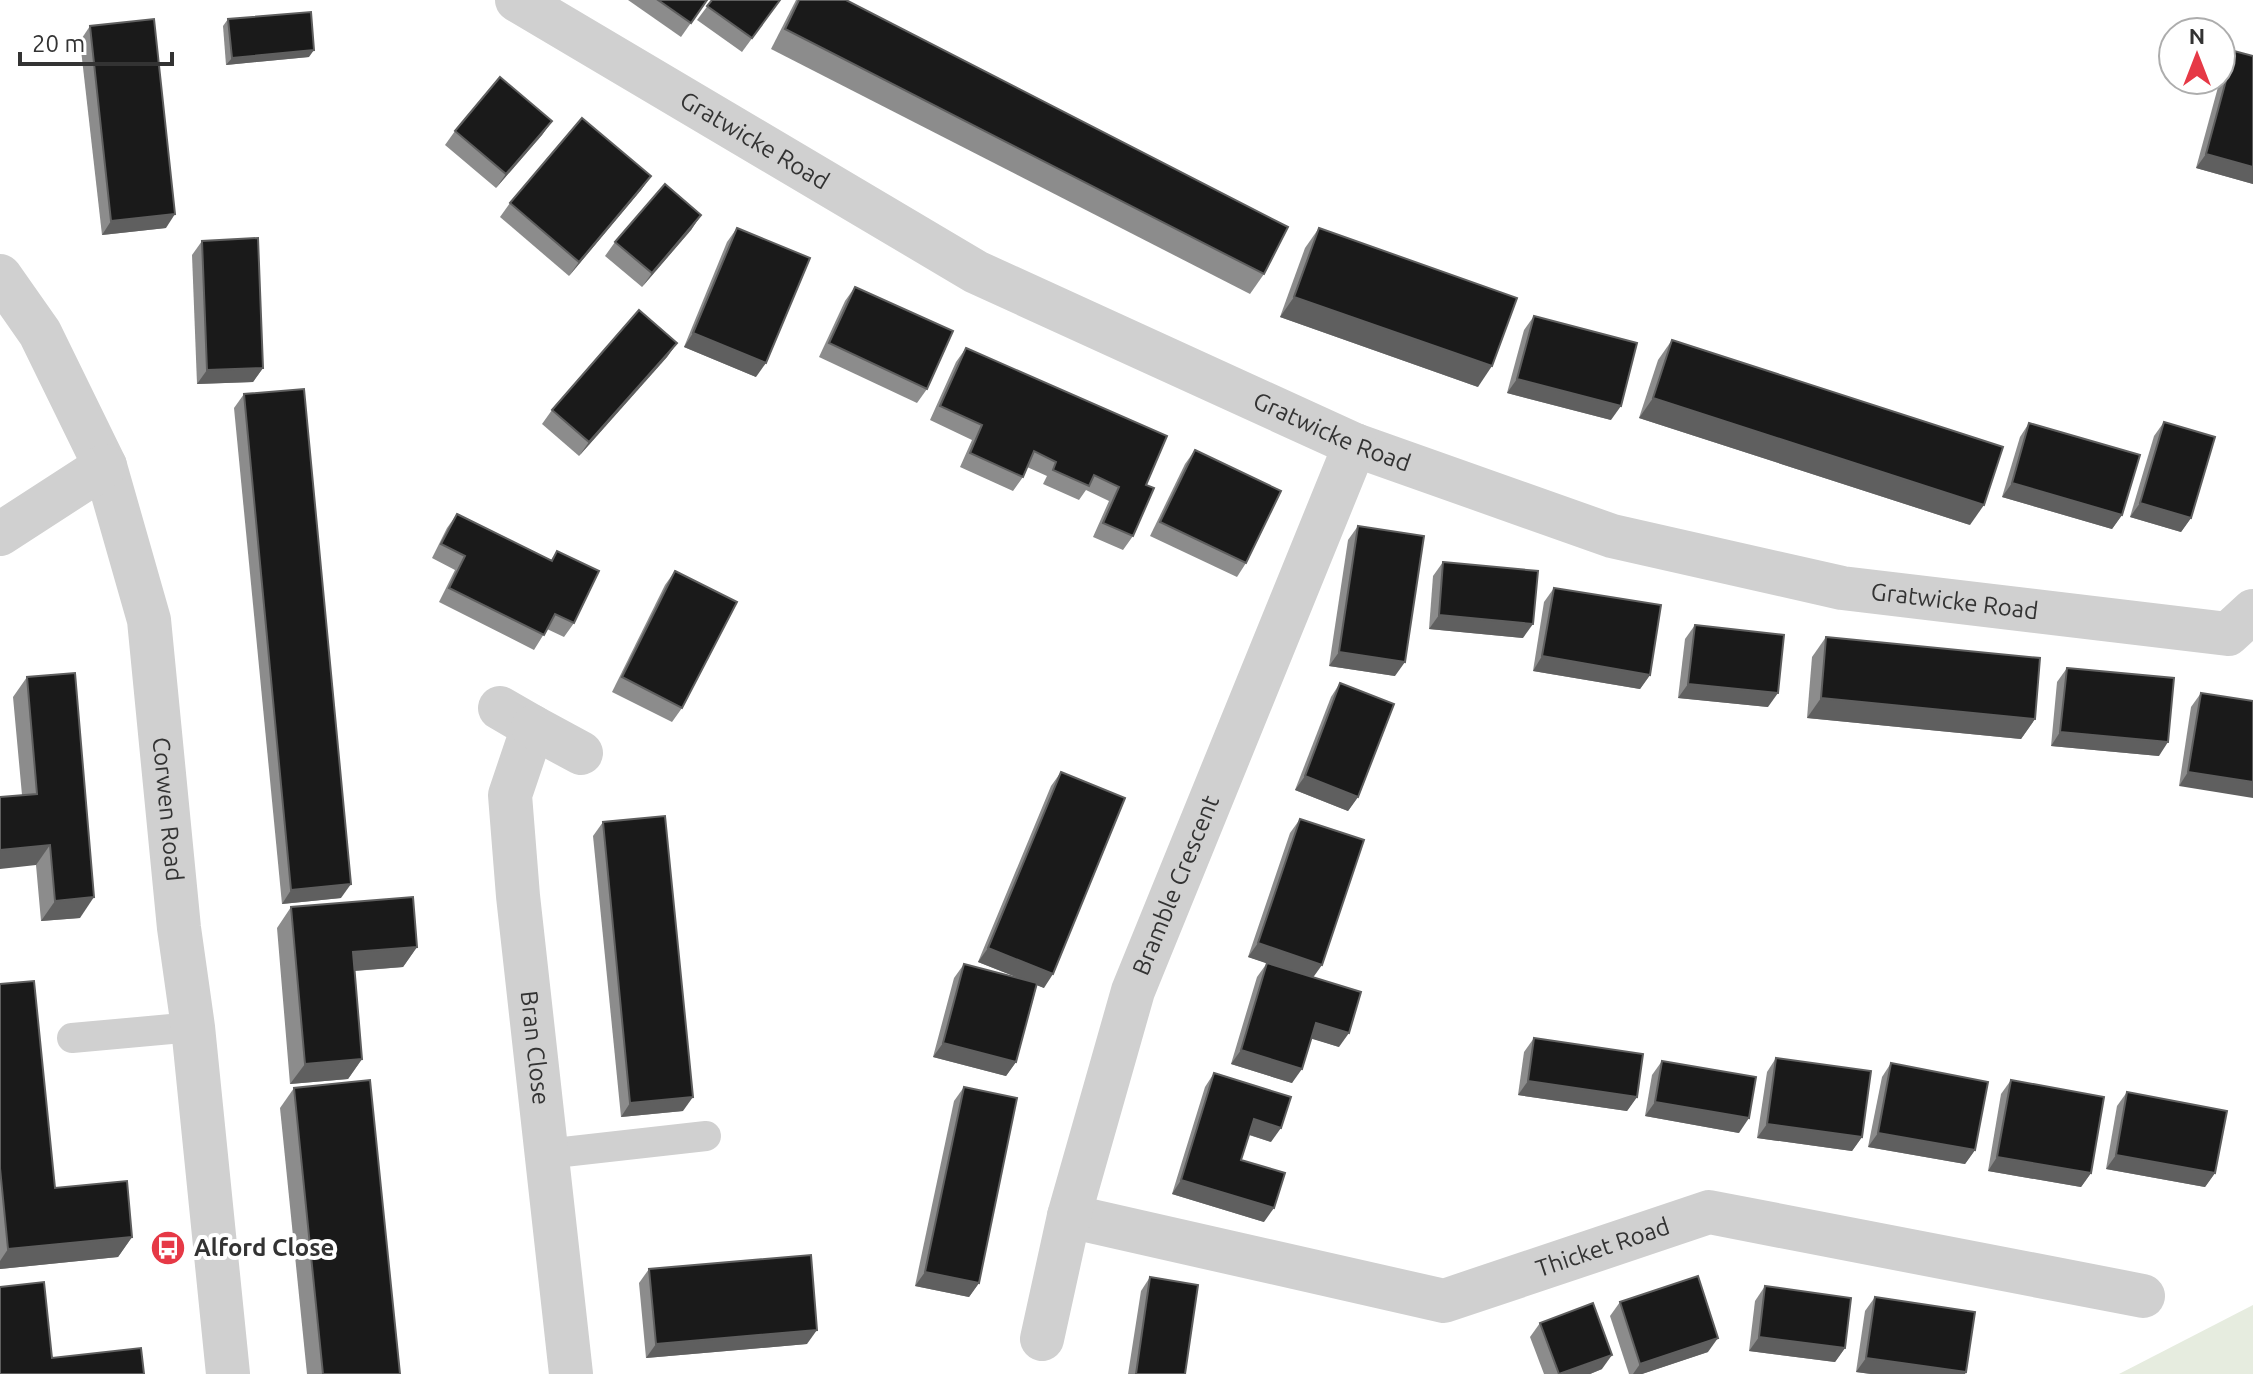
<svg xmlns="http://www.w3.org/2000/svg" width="2253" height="1374" font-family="Ubuntu,sans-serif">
  <rect width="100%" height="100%" fill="#fff"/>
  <polygon fill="#e6ecdf" points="2253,1305 2253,1374 2119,1374"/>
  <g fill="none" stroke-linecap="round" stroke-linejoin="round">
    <g stroke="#d0d0d0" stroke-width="30">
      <polyline points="72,1038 193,1027"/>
      <polyline points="546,1154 706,1136"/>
    </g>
    <g stroke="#d0d0d0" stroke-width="44">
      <path id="s1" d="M517,0l459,272 379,173 257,91 230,52 386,46 25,-23"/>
      <path id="s2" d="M0,276l40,57 65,133 44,154 30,308 14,99 35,347"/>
      <polyline points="0,534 105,466"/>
      <path id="s3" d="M500,708l33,19 -23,68 8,101 53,478"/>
      <polyline points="533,727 581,753"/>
      <path id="s4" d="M1069,1216l375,85 265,-89 434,84"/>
      <path id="s5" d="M1042,1339l27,-123 64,-225 222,-546"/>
    </g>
  </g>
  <g fill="#8c8c8c">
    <polygon points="628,0 707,0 681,37"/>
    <polygon points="712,0 780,0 742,52 697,20"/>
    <polygon points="796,0 846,0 1264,274 1250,294 771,49"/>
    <polygon points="228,19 309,57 226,65 223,26"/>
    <polygon points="90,26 166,228 102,235 80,41"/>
    <polygon points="2234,51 2253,184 2196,168 2224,65"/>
    <polygon points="552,121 542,135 496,188 445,145 455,131"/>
    <polygon points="651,176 641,190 569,276 500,217 510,203"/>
    <polygon points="701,215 691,230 642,287 605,256 615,242"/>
    <polygon points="737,228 756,377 684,347 727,242"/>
    <polygon points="1319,228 1478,387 1280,317 1305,248"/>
    <polygon points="202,241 263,368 253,382 197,384 192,255"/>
    <polygon points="855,287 927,389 917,403 819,357 845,301"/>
    <polygon points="1534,316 1611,420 1507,393 1524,330"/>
    <polygon points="1672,340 1970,525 1639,418 1658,360"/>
    <polygon points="677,343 667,357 579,456 542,424 552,410"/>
    <polygon points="966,348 1146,485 1133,536 1123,550 1093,537 1109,501 1086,490 1079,500 1043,484 1047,476 1027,467 1023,477 1013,491 960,467 972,440 930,420 956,362"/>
    <polygon points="244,394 341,898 282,904 234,408"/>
    <polygon points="2164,422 2191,518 2181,532 2130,517 2154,436"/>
    <polygon points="2029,423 2122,515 2112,529 2002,497 2020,437"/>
    <polygon points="1195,450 1246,563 1237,577 1150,536 1185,464"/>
    <polygon points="457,514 551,560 557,551 574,623 564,637 547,629 534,650 439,602 455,570 432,558 447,528"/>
    <polygon points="1358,526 1395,676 1329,666 1348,540"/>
    <polygon points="1443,562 1523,638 1429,629 1433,576"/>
    <polygon points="675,571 682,708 672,722 612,692 665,585"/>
    <polygon points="1554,588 1650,675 1640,689 1533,671 1544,602"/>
    <polygon points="1695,625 1768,707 1678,698 1685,639"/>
    <polygon points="1826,637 2035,719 2021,739 1807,718 1812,657"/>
    <polygon points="2067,668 2159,756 2051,746 2057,682"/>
    <polygon points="27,677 80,918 41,921 36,865 22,795 13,697"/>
    <polygon points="1340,683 1358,797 1348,811 1295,790 1331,697"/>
    <polygon points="2201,693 2253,701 2179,786 2191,707"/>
    <polygon points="1061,772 1044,988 1037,985 1016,1062 1006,1076 933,1057 954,978 964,964 1021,979 978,962 1051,786"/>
    <polygon points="1300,819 1313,977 1339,1047 1311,1038 1292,1083 1231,1064 1257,977 1267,963 1248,957 1290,833"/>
    <polygon points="603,822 683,1111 621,1117 593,836"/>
    <polygon points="291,907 417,947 403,967 355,971 362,1059 348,1079 290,1084 277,928"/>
    <polygon points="0,984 55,1188 132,1237 118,1257 0,1269"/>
    <polygon points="1534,1038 1637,1097 1627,1111 1518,1095 1524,1052"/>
    <polygon points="1776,1058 1862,1137 1852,1151 1757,1138 1767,1072"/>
    <polygon points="1662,1061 1739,1133 1645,1116 1652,1075"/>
    <polygon points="1891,1063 1975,1150 1965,1164 1868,1147 1882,1077"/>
    <polygon points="1214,1073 1271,1142 1249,1135 1241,1160 1264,1222 1172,1194 1205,1087"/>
    <polygon points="2011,1080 2091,1173 2081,1187 1988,1171 2001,1094"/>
    <polygon points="964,1087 979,1283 969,1297 915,1286 954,1101"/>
    <polygon points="294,1088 400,1374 307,1374 280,1108"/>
    <polygon points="2127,1092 2215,1173 2205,1187 2106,1169 2117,1106"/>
    <polygon points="649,1269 807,1344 646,1358 639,1283"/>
    <polygon points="1150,1277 1185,1374 1128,1374 1141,1291"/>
    <polygon points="1765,1286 1845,1348 1835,1362 1749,1351 1755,1301"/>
    <polygon points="1875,1297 1966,1372 1965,1374 1871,1374 1856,1372 1865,1311"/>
    <polygon points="1620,1302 1708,1352 1642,1374 1629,1374 1610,1316"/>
    <polygon points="1540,1323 1602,1369 1590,1374 1544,1374 1530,1337"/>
  </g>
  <g fill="#5f5f5f">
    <polygon points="314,50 309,57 226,65 232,58"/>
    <polygon points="552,121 542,135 496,188 506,174"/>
    <polygon points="2206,154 2253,167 2253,184 2196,168"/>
    <polygon points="651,176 641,190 569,276 579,262"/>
    <polygon points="175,214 166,228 102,235 111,221"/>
    <polygon points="701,215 691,230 642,287 652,273"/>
    <polygon points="1294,297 1492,366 1478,387 1280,317"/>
    <polygon points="693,333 766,363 756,377 684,347"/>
    <polygon points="677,343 667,357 579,456 589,442"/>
    <polygon points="263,368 253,382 197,384 207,370"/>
    <polygon points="1517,379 1621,406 1611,420 1507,393"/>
    <polygon points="1653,398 1984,505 1970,525 1639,418"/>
    <polygon points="2012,483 2122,515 2112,529 2002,497"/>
    <polygon points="2140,503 2191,518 2181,532 2130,517"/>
    <polygon points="1439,615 1533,624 1523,638 1429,629"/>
    <polygon points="1339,652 1405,662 1395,676 1329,666"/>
    <polygon points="1542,656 1650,675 1640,689 1533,671"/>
    <polygon points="1688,684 1778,693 1768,707 1678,698"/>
    <polygon points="1821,698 2035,719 2021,739 1807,718"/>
    <polygon points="2060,732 2168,742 2159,756 2051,746"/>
    <polygon points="2188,772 2253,782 2253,798 2179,786"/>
    <polygon points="1305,776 1358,797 1348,811 1295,790"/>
    <polygon points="50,845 36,865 0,869 0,850"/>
    <polygon points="351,884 341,898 282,904 291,890"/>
    <polygon points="94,897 80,918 41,921 55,901"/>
    <polygon points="1258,943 1322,965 1312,979 1248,957"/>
    <polygon points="417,947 403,967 339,972 353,952"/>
    <polygon points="988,948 1053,974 1044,988 978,962"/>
    <polygon points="1316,1023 1349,1033 1339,1047 1306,1037"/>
    <polygon points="943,1043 1016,1062 1006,1076 933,1057"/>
    <polygon points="1241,1050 1302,1069 1292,1083 1231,1064"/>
    <polygon points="362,1059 348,1079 290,1084 305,1064"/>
    <polygon points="1528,1081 1637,1097 1627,1111 1518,1095"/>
    <polygon points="693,1097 683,1111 621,1117 630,1103"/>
    <polygon points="1655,1102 1749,1118 1739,1133 1645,1116"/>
    <polygon points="1254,1119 1281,1128 1271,1142 1244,1133"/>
    <polygon points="1767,1124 1862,1137 1852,1151 1757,1138"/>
    <polygon points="1878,1133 1975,1150 1965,1164 1868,1147"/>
    <polygon points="2116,1155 2215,1173 2205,1187 2106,1169"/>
    <polygon points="1997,1157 2091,1173 2081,1187 1988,1171"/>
    <polygon points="1181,1180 1274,1208 1264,1222 1172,1194"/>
    <polygon points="132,1237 118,1257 0,1269 0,1261 8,1249"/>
    <polygon points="925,1272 979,1283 969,1297 915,1286"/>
    <polygon points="817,1330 807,1344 646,1358 656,1344"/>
    <polygon points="1759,1337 1845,1348 1835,1362 1749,1351"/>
    <polygon points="1718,1338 1708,1352 1642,1374 1633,1374 1640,1364"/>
    <polygon points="1612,1355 1602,1369 1590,1374 1561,1374"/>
    <polygon points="1866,1358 1966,1372 1965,1374 1871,1374 1856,1372"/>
  </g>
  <g fill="#1a1a1a" stroke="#5f5f5f" stroke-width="2">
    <polygon points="658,0 707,0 691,23"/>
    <polygon points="712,0 780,0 752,38 707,6"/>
    <polygon points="799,0 846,0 1288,227 1264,274 785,29"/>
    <polygon points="311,12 314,50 232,58 228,19"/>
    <polygon points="154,19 175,214 111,221 90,26"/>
    <polygon points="2234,51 2253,56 2253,167 2206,154"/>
    <polygon points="500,77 552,121 506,174 455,131"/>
    <polygon points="582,118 651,176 579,262 510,203"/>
    <polygon points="665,184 701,215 652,273 615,242"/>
    <polygon points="737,228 810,258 766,363 693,333"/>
    <polygon points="1319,228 1517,298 1492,366 1294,297"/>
    <polygon points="258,238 263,368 207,370 202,241"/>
    <polygon points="855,287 953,331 927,389 829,343"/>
    <polygon points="639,310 677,343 589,442 552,410"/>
    <polygon points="1534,316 1637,343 1621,406 1517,379"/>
    <polygon points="1672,340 2003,447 1984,505 1653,398"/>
    <polygon points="966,348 1167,436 1146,485 1154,488 1133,536 1103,523 1119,487 1094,475 1089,486 1053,470 1056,462 1034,451 1023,477 970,453 982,425 940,406"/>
    <polygon points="304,389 351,884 291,890 244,394"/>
    <polygon points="2164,422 2215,437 2191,518 2140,503"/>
    <polygon points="2029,423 2140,455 2122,515 2012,483"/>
    <polygon points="1195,450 1281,491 1246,563 1160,522"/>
    <polygon points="457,514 552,561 557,551 599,571 574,623 555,614 544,635 449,588 465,556 441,544"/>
    <polygon points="1358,526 1424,536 1405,662 1339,652"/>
    <polygon points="1443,562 1538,571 1533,624 1439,615"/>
    <polygon points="675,571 737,602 682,708 622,677"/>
    <polygon points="1554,588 1661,605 1650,675 1542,656"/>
    <polygon points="1695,625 1784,635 1778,693 1688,684"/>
    <polygon points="1826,637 2040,658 2035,719 1821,698"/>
    <polygon points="2067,668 2174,678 2168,742 2060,732"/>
    <polygon points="75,673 94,897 55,901 50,845 0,850 0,797 37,794 27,677"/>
    <polygon points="1340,683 1394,704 1358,797 1305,776"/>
    <polygon points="2201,693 2253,701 2253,782 2188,772"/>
    <polygon points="1061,772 1125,798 1053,974 988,948"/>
    <polygon points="665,816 693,1097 630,1103 603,822"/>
    <polygon points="1300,819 1364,840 1322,965 1258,943"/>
    <polygon points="413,897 417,947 353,952 362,1059 305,1064 291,907"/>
    <polygon points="1267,963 1361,992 1349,1033 1316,1023 1302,1069 1241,1050"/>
    <polygon points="964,964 1037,983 1016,1062 943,1043"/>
    <polygon points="34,981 55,1188 127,1181 132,1237 8,1249 0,1168 0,984"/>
    <polygon points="1534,1038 1643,1054 1637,1097 1528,1081"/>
    <polygon points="1776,1058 1871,1071 1862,1137 1767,1124"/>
    <polygon points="1662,1061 1756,1077 1749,1118 1655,1102"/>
    <polygon points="1891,1063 1988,1082 1975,1150 1878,1133"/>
    <polygon points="1214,1073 1291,1097 1281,1128 1254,1119 1241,1160 1285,1173 1274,1208 1181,1180"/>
    <polygon points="370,1080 400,1374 323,1374 294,1088"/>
    <polygon points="2011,1080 2104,1097 2091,1173 1997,1157"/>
    <polygon points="964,1087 1017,1098 979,1283 925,1272"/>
    <polygon points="2127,1092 2227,1111 2215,1173 2116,1155"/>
    <polygon points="811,1255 817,1330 656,1344 649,1269"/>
    <polygon points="1698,1276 1718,1338 1640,1364 1620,1302"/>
    <polygon points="1150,1277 1198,1285 1185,1374 1136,1374"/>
    <polygon points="44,1282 52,1358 141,1348 144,1374 0,1374 0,1287"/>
    <polygon points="1765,1286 1851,1298 1845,1348 1759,1337"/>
    <polygon points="1875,1297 1975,1312 1966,1372 1866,1358"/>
    <polygon points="1593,1303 1612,1355 1559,1374 1540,1323"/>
  </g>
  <defs>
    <g id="bus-disc" transform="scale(1.8)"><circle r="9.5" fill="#e63946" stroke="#fff"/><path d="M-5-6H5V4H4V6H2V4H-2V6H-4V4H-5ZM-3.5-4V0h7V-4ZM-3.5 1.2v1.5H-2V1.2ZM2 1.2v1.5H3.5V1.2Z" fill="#fff"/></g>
  </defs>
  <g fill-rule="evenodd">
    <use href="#bus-disc" x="168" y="1248"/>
  </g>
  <g text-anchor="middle" stroke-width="8" stroke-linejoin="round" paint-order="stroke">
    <g font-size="24" fill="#333" stroke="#fff">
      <text dy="8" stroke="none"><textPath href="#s1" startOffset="276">Gratwicke Road</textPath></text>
      <text dy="8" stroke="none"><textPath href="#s1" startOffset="924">Gratwicke Road</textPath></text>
      <text dy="8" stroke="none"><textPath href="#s1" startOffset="1572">Gratwicke Road</textPath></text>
      <text dy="8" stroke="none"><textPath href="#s2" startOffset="568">Corwen Road</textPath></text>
      <text dy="8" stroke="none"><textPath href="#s5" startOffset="474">Bramble Crescent</textPath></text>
      <text dy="8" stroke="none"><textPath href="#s3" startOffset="364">Bran Close</textPath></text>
      <text dy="8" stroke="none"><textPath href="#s4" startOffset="552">Thicket Road</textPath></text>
    </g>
    <g font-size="24" font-weight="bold" fill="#333" stroke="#fff" text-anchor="start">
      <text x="194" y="1256">Alford Close</text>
    </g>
  </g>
  <g transform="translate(2197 56)"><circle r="38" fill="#ffffff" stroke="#adadad" stroke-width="2"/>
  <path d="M0-6L14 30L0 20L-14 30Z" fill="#e63946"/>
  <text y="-12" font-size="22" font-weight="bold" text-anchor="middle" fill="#333333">N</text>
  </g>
  <path d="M20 52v12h152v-12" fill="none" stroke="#333333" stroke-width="4"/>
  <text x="32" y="52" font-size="24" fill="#333333" stroke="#ffffff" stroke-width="6" paint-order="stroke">20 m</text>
</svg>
